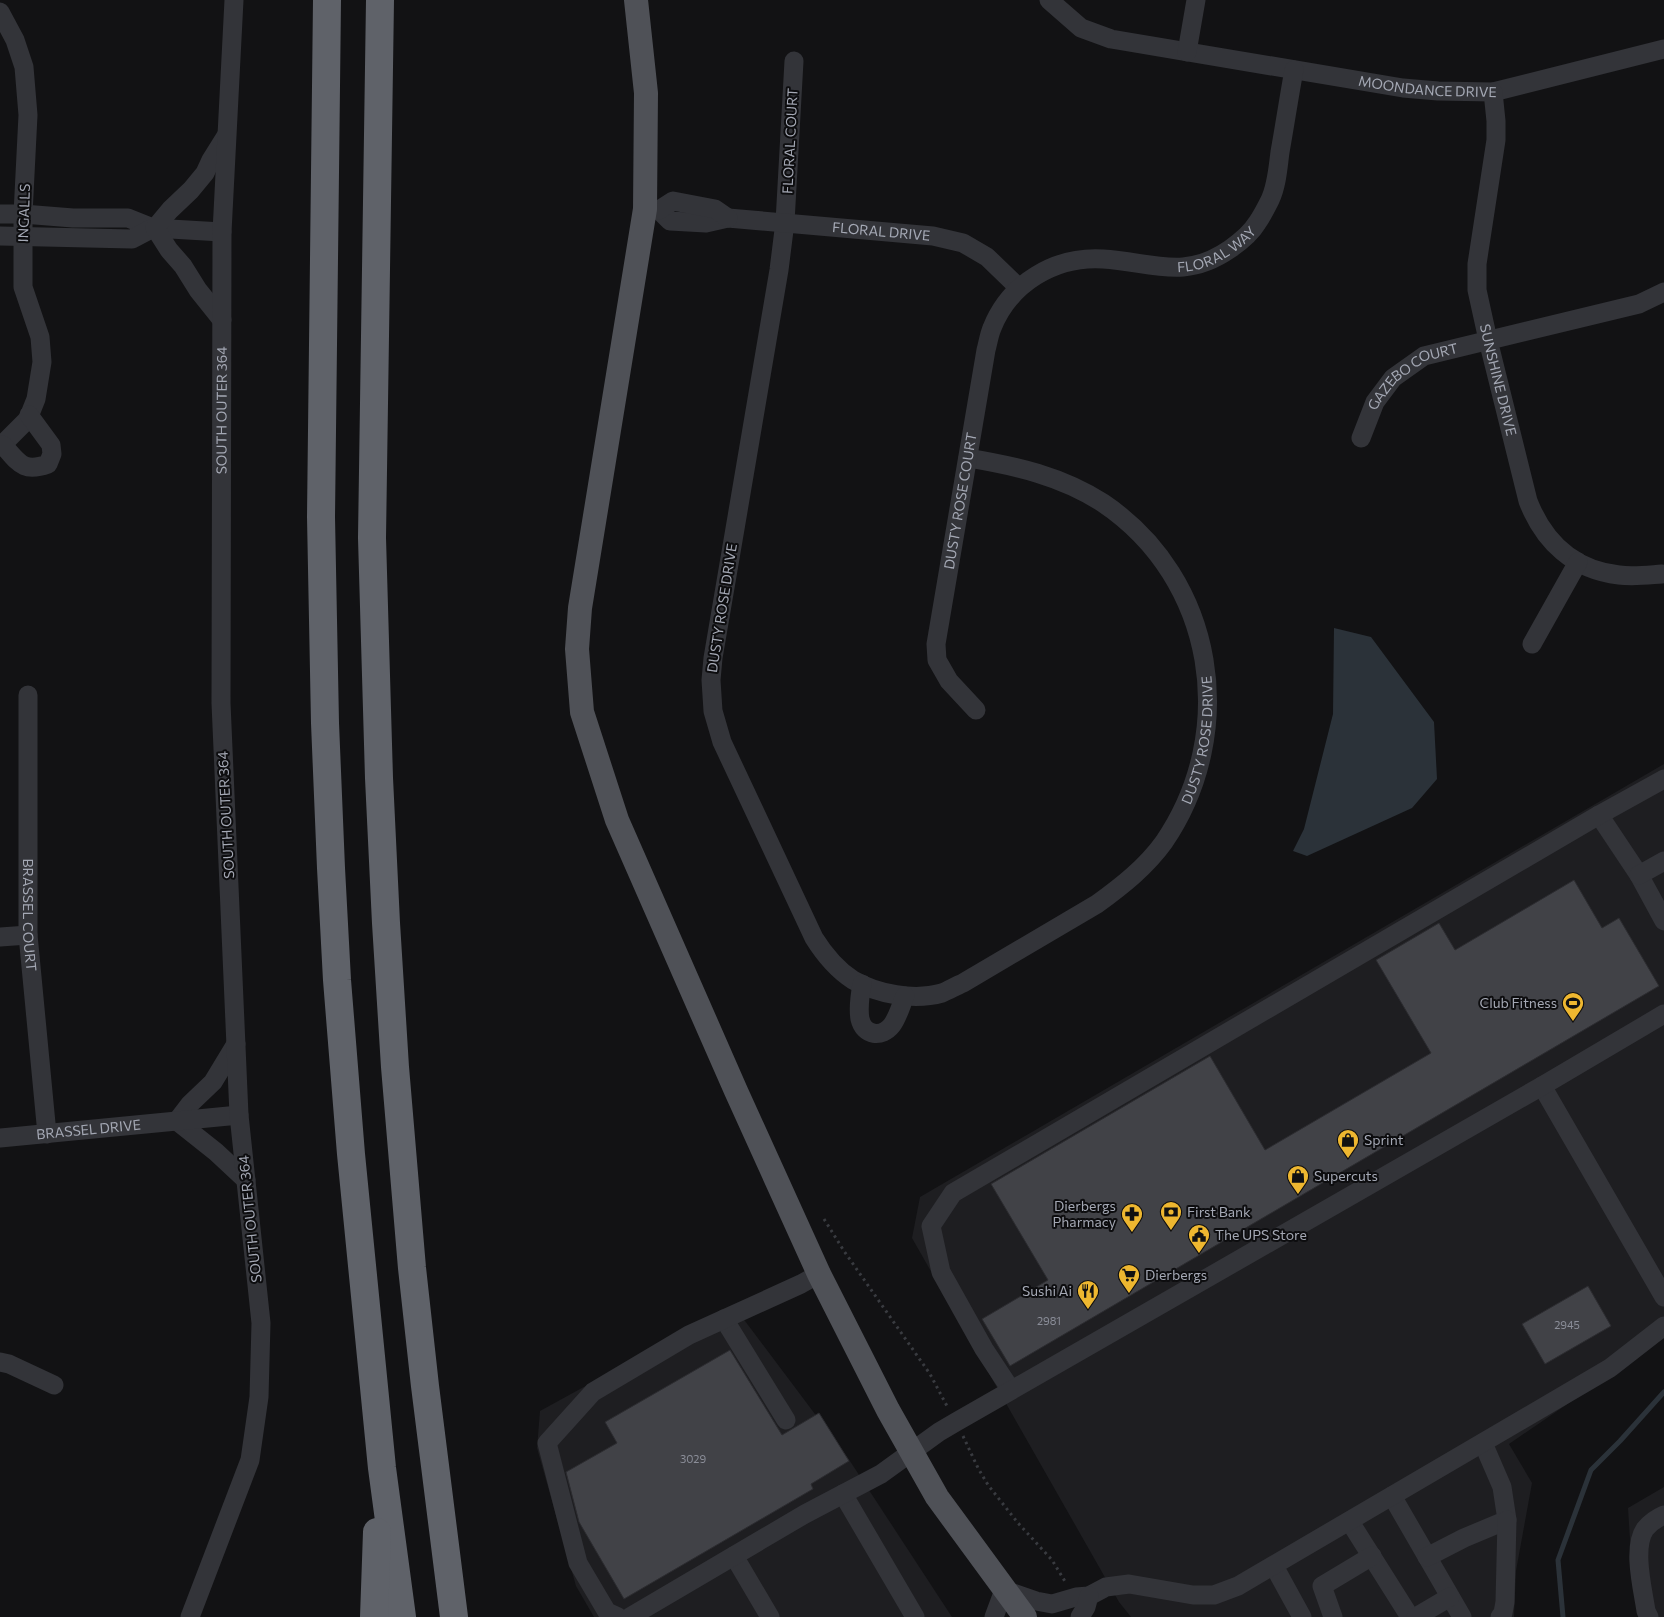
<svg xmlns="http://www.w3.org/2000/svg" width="1664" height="1617" font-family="Commissioner,sans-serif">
  <rect width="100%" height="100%" fill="#121214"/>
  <g fill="#1e1e21">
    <polygon points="1664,764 1664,1338 1509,1444 1532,1483 1516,1571 1514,1617 1131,1617 1119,1602 912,1238 920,1197"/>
    <polygon points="733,1305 848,1458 952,1617 594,1617 576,1586 537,1448 540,1411"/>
    <polygon points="1664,1487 1664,1617 1641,1617 1631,1555 1628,1508"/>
  </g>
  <polygon fill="#2b3239" points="1334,628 1371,637 1434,722 1437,779 1412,808 1307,856 1293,851 1304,829 1333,714"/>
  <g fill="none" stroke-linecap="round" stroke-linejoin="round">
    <polyline stroke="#2b3239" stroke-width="5" points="1563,1617 1558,1560 1591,1470 1620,1441 1664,1392"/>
  </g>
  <g fill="#414247" stroke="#2c2c30">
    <polygon points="1574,880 1602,928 1619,918 1659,986 1010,1366 982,1319 1048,1280 991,1184 1210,1056 1265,1150 1431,1053 1376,960 1439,923 1455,950"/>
    <polygon points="1588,1286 1611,1326 1545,1364 1522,1324"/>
    <polygon points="730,1350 782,1435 819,1413 849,1461 811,1484 813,1489 624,1599 579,1522 566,1472 617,1443 605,1422"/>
  </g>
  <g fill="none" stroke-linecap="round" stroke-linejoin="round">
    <g stroke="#393b40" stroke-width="3" stroke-dasharray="2.5 4" stroke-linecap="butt">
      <polyline points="824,1219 844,1251 930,1374 948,1408"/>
      <polyline points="963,1436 978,1468 988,1485 1018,1523 1052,1560 1066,1583"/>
    </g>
    <g stroke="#333439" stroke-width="19">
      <path id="s1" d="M1049,0l32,28 30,11 292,49 35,3 55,1 171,-43"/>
      <polyline points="0,12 15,40 24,67 28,115 23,214 23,287 40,337 42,362 36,399 28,419 0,447"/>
      <polyline points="1187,52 1196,0"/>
      <path id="s2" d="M794,61l-9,161 -6,48 -66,388 -2,22 2,31 9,31 92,196c10,16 22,31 39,42 24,14 61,21 89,13 7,-3 14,-7 21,-10l134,-79c25,-18 49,-37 67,-62 75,-110 52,-263 -61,-339 -42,-27 -87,-37 -135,-45"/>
      <path id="s3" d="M1493,92l3,29v19l-19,124v26l11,50 40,161c16,41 46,69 91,74 14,2 29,0 43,-1"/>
      <path id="s4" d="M645,209l14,1 11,11 36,2 22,-5 205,18 30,7 24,14 32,31"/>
      <polyline points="659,210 673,201 715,209 728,218"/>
      <polyline points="0,214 23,214 73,218 128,218 153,228 222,232"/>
      <polyline points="0,236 132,239 153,228"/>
      <polyline points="222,320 198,290 183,266 169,250 155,228 170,210 191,190 205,173 211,160 226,136"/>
      <path id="s5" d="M1361,438l14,-36 18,-24 31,-22 215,-52 25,-12"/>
      <path d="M3,445c16,18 20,28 45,19l4,-10 -1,-9 -22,-30"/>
      <polyline points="1532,644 1578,562"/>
      <path id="s6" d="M28,695v240l19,199"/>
      <path id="s7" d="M976,710l-27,-29 -12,-21 -1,-16 50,-294c2,-7 3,-15 6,-22 18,-45 63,-72 111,-69 49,3 81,22 127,-10 10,-7 21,-16 27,-26 5,-7 9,-15 13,-23 7,-15 8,-33 10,-48 5,-28 9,-55 14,-82"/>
      <polyline points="1599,815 1639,875 1664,921"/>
      <polyline points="1639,875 1664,861"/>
      <polyline points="0,937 28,935"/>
      <path d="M862,984c-2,11 -4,24 -2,35 4,17 22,19 32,6 6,-8 9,-20 13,-29"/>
      <polyline points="236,1044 213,1082 190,1104 177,1121 216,1152 246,1180"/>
      <polyline points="1542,1086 1664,1297"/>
      <path id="s8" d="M0,1138l239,-23"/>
      <polyline points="724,1319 786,1420"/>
      <polyline points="0,1362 9,1364 54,1385"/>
      <polyline points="1011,1390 984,1349 941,1272 931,1226 953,1193 1599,815 1664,779"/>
      <polyline points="843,1494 915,1617"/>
      <polyline points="1392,1496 1462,1617"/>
      <polyline points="1350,1522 1410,1617"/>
      <polyline points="734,1556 770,1617"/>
      <polyline points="1427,1557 1464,1538 1507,1520 1502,1487 1483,1443"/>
      <polyline points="1274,1566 1302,1617"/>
      <path id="s9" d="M190,1617l60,-157 9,-63 2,-74 -22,-208 -18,-412 1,-471 12,-232"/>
      <polyline points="618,1617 607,1612 578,1563 547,1443 593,1392 689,1335 801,1284 819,1274"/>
      <polyline points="630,1617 805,1514 881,1474 939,1432 956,1422 1542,1086 1664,1014"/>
      <polyline points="994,1617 1004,1590 1036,1601 1052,1604 1076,1597 1089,1596 1106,1587 1129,1584 1193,1595 1214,1595 1238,1586 1610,1368 1664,1326"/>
      <polyline points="1080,1617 1086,1607 1089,1596"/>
      <polyline points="1333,1617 1322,1586 1372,1556"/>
      <polyline points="1416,1617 1450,1597"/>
      <polyline points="1500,1617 1503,1613 1505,1602 1507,1520"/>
      <path d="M1649,1617l-3,-6c-3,-21 -14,-63 -1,-82 5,-6 12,-11 19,-14"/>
    </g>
    <polyline stroke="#4f5157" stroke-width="24" points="636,0 646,93 645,209 580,608 577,649 582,712 617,820 736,1091 819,1274 888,1410 937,1497 1025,1617"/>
    <g stroke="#5f6269" stroke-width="28">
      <polyline points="327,0 321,517 325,723 331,868 337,980 351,1154 382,1468 402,1617"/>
      <polyline points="380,0 372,538 379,778 386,923 395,1067 412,1268 425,1386 454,1617"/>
      <polyline points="374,1617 377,1532"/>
    </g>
  </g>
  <defs>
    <g id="stadium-pin" transform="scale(1.125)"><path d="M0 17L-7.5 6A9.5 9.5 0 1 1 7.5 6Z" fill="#eeb730" stroke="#0d0d0f"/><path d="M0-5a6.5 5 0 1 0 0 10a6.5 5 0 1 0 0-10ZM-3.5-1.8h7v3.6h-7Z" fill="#111"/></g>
    <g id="shop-pin" transform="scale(1.125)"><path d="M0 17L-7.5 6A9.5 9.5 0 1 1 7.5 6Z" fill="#eeb730" stroke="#0d0d0f"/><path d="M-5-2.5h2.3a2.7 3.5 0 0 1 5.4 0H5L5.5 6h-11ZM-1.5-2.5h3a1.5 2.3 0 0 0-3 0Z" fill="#111"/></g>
    <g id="bank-pin" transform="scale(1.125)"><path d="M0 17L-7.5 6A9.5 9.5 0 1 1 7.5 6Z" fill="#eeb730" stroke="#0d0d0f"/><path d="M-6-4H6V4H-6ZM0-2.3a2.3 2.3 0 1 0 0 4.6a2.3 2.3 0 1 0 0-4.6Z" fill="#111"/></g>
    <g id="pharmacy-pin" transform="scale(1.125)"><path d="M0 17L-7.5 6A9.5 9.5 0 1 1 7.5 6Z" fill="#eeb730" stroke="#0d0d0f"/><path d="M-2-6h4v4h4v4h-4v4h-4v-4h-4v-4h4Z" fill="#111"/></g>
    <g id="civic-pin" transform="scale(1.125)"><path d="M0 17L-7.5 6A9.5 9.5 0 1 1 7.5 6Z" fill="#eeb730" stroke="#0d0d0f"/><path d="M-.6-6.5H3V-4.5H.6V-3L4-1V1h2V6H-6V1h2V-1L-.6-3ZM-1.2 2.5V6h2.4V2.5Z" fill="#111"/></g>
    <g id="supermarket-pin" transform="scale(1.125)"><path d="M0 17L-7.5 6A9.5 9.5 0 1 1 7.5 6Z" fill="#eeb730" stroke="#0d0d0f"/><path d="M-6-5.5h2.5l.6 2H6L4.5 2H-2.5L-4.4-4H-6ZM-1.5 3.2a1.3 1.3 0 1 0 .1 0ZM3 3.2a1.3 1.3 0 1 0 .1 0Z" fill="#111"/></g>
    <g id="restaurant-pin" transform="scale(1.125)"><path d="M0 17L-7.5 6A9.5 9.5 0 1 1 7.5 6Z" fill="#eeb730" stroke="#0d0d0f"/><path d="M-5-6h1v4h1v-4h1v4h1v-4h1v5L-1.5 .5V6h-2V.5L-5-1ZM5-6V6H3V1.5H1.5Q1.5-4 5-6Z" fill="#111"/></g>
  </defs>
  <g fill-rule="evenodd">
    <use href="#stadium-pin" x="1573" y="1003"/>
    <use href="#shop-pin" x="1348" y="1140"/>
    <use href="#shop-pin" x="1298" y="1176"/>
    <use href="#bank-pin" x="1171" y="1212"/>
    <use href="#pharmacy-pin" x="1132" y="1214"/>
    <use href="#civic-pin" x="1199" y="1235"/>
    <use href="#supermarket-pin" x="1129" y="1275"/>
    <use href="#restaurant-pin" x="1088" y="1291"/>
  </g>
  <g text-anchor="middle" stroke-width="4" stroke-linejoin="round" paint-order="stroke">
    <g font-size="11" fill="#8b8e99">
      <text x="1049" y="1325">2981</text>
      <text x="1567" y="1329">2945</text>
      <text x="693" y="1463">3029</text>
    </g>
    <g font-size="14" fill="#a4a8b4" stroke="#0d0d0f">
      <text dy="5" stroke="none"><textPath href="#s1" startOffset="395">MOONDANCE DRIVE</textPath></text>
      <text transform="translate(790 141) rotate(-87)" y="5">FLORAL COURT</text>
      <text transform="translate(24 213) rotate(-88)" y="5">INGALLS</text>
      <text dy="5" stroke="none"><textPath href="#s4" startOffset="242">FLORAL DRIVE</textPath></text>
      <text dy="5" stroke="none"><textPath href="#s7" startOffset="659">FLORAL WAY</textPath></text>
      <text dy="5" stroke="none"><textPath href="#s3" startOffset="292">SUNSHINE DRIVE</textPath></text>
      <text dy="5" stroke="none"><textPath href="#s5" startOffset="86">GAZEBO COURT</textPath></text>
      <text dy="5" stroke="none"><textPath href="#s9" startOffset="1220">SOUTH OUTER 364</textPath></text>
      <text dy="5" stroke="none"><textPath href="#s7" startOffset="225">DUSTY ROSE COURT</textPath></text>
      <text transform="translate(722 608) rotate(-81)" y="5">DUSTY ROSE DRIVE</text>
      <text dy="5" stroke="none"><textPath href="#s2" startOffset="1435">DUSTY ROSE DRIVE</textPath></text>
      <text transform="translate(226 815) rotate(-93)" y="5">SOUTH OUTER 364</text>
      <text dy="5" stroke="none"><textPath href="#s6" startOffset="220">BRASSEL COURT</textPath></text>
      <text dy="5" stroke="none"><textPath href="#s8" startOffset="89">BRASSEL DRIVE</textPath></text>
      <text transform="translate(250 1219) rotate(-96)" y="5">SOUTH OUTER 364</text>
    </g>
    <g font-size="14" fill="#a4a8b4" stroke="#0d0d0f" text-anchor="start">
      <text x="1557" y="1008" text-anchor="end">Club Fitness</text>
      <text x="1364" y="1145">Sprint</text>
      <text x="1314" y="1181">Supercuts</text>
      <text x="1116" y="1211" text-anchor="end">Dierbergs<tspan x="1116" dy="16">Pharmacy</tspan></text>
      <text x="1187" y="1217">First Bank</text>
      <text x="1215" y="1240">The UPS Store</text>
      <text x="1145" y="1280">Dierbergs</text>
      <text x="1072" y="1296" text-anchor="end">Sushi Ai</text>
    </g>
  </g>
</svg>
